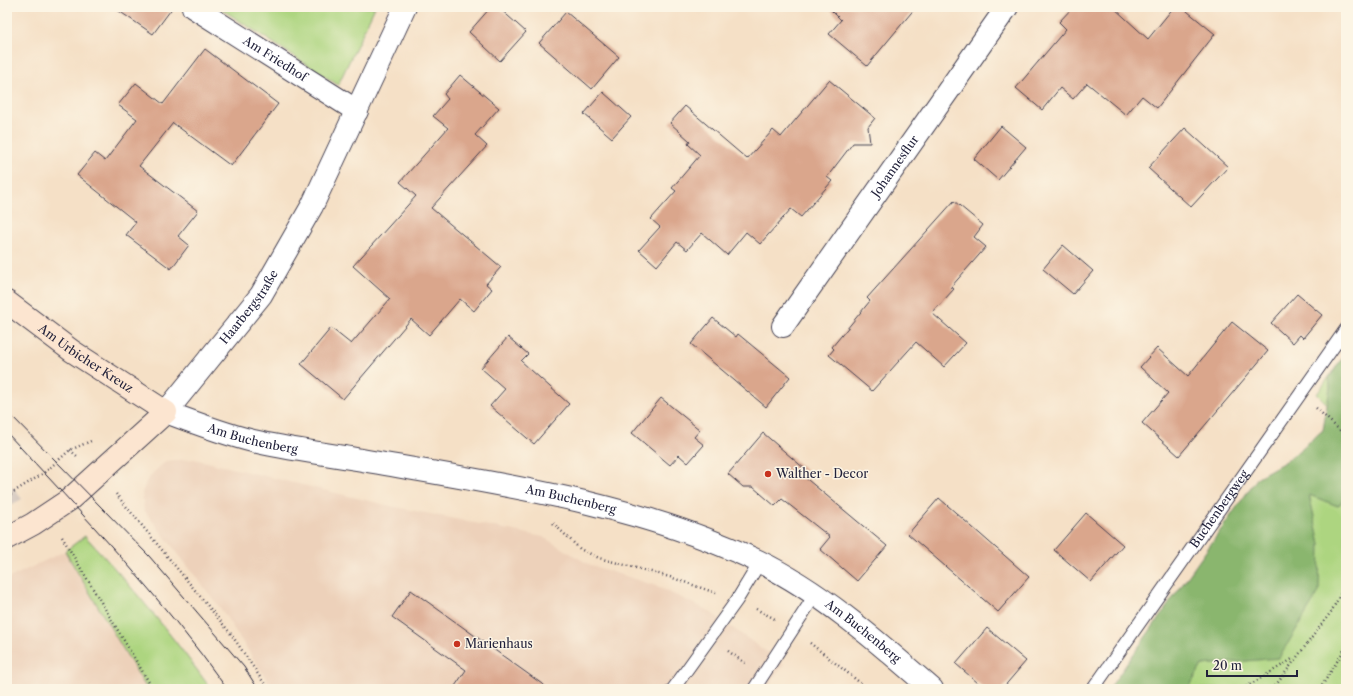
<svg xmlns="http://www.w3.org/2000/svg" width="1353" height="696" font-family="'Libre Caslon Text',serif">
  <rect width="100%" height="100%" fill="#fcf5e5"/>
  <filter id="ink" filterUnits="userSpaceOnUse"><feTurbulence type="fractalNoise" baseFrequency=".025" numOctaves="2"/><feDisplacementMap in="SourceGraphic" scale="8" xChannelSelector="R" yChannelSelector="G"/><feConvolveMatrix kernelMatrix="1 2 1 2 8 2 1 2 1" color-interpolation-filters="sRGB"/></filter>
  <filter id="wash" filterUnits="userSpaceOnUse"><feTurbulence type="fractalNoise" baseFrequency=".012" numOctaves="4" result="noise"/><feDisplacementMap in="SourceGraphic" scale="16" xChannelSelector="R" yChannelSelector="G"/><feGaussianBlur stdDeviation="0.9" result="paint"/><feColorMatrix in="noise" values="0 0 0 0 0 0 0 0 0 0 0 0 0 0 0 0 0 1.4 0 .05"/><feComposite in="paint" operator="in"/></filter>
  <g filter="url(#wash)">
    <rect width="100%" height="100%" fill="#f5e0c6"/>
    <g fill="#edd1ba">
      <polygon points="194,459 386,505 543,537 588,564 656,586 707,610 784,664 767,689 273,689 221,609 144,510 142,493 146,482 153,473 166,461"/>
      <polygon points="65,551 147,689 7,689 7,579"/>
    </g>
    <polygon fill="#cec1ba" points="7,481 22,499 7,507"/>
    <g fill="#add580" stroke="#687c5e">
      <polygon points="218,7 375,7 338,85"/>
      <polygon points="1346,353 1346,422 1317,394"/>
      <polygon points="1309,494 1338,506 1346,496 1346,689 1188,689 1202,665 1279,657 1320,544"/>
      <path d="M85,536c46,49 87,99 126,153h-64l-82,-138z"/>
    </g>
    <polygon fill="#8ab66e" stroke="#566c54" points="1346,353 1346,496 1338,506 1309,495 1320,544 1319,592 1279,658 1202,665 1188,689 1109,689 1258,477 1288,460 1323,430 1330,387 1329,378"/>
    <g id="blocks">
      <g fill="#daa68c">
        <polygon points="113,7 173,7 153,34"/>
        <polygon points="491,7 498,7 526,32 500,61 469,32"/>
        <polygon points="828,7 916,7 867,66 829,34 841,20"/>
        <polygon points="1073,7 1113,7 1148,39 1174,7 1182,7 1215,34 1157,108 1142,96 1126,115 1087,83 1073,99 1060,88 1042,110 1016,88 1066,29 1059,22"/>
        <polygon points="566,12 619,57 592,89 539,43"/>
        <polygon points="205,49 278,104 231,166 173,123 139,166 198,211 178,236 189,245 171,269 126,235 136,222 77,175 95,153 105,161 137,119 118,105 136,83 163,104"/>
        <polygon points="460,75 499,108 475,135 487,146 431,208 501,267 486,284 492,289 474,311 460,299 429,335 411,319 343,399 301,364 331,328 351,344 390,299 353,266 416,196 400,182 448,128 433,116 448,99 444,94"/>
        <polygon points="829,80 875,118 868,127 870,143 853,143 827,177 832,181 801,217 791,209 760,244 746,232 727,255 702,233 687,250 677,242 657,266 639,250 660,227 651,219 676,191 672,188 700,155 688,144 690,141 670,123 685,106 747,159 773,130 781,137"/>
        <polygon points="603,92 631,117 612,138 584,114"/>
        <polygon points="1001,126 1026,147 998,180 974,159"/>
        <polygon points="1185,128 1228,167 1191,207 1148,168"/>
        <polygon points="954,201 983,225 974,237 986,247 951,287 954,289 932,313 966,343 944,367 916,342 872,391 829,355 834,349 832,347 870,301 867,298"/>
        <polygon points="1063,245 1093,271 1073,294 1043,269"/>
        <polygon points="1297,294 1322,315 1303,338 1300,335 1293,343 1271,323"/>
        <polygon points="713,318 736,337 738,334 790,377 766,407 691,344"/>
        <polygon points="1232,322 1268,351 1179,456 1142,423 1168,393 1140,367 1157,348 1188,376"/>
        <polygon points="508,337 528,354 521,361 569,404 534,444 490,406 505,389 481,368"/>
        <polygon points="661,398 700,430 694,437 704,445 688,463 679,455 670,465 632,433"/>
        <polygon points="763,433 806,470 802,475 887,546 857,581 820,549 830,537 782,499 775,506 753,487 743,487 728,474"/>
        <polygon points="939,498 1029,577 998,612 908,534"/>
        <polygon points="1086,513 1123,545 1091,582 1054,550"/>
        <polygon points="411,590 549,689 453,689 466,670 392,617"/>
        <polygon points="987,628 1026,661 1002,689 985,689 956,664"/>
      </g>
    </g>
  </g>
  <g filter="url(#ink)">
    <use href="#blocks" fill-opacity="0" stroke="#423e50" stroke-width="1"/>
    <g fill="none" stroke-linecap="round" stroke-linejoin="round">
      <g stroke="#423e50" stroke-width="14">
        <g id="service">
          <polyline points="673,689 737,600 760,562"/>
          <polyline points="754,689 815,595"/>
          <path id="s1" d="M1093,689l253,-360"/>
        </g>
      </g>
      <g stroke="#423e50" stroke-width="24">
        <g id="minor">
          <path id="s2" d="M193,7l164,104"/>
          <path id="s3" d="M783,326l224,-319"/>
          <path id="s4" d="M166,412c29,11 58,22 87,29 34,8 69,12 103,18 136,24 275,42 402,102 64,31 120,81 174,128"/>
        </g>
      </g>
      <g stroke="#423e50" stroke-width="24">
        <g id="tertiary">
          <path id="s5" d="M166,412l95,-117 51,-89 93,-199"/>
        </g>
      </g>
      <g stroke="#423e50" stroke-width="24">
        <g id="secondary">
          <path id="s6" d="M7,302l65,49 94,61 -97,88 -36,24 -26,14"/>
        </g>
      </g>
      <g stroke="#423e50" stroke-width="2.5" stroke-dasharray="1 3" stroke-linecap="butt">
        <polyline points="1316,408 1346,436"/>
        <polyline points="70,450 78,457"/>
        <polyline points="116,494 231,634 268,689"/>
        <polyline points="7,496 44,473 70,450 91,441"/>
        <polyline points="553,523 580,549 599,558 670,577 716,593"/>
        <polyline points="62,537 153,689"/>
        <polyline points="756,609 775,619"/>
        <polyline points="810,643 868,689"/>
        <polyline points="728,651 745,663"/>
        <polyline points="1243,689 1294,658"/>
        <polyline points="1273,689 1331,612 1346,584"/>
        <polyline points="1320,689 1346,647"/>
      </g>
      <use href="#service" stroke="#fff" stroke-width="12"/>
      <use href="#minor" stroke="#fff" stroke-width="22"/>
      <use href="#tertiary" stroke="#fff" stroke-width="22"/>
      <use href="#secondary" stroke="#fce5d0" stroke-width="22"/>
      <g stroke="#22223b" stroke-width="1">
        <polyline points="7,411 149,556 244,667 258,689"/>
        <path d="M7,433c77,83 154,163 220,256"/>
      </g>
    </g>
  </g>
  <g fill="#c8321e" stroke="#fcf5e5" stroke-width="1.5">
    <circle cx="768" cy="474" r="4"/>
    <circle cx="457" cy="644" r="4"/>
  </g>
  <g text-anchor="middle" stroke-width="3" stroke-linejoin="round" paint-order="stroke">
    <g font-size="12" fill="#22223b" stroke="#fcf5e5">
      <text dy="4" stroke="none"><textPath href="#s2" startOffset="97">Am Friedhof</textPath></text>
      <text dy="4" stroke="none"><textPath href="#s3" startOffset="195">Johannesflur</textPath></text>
      <text dy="4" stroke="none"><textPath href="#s5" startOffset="134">Haarbergstraße</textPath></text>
      <text dy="4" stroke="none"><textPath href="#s6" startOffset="97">Am Urbicher Kreuz</textPath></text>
      <text dy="4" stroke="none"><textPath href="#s4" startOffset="91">Am Buchenberg</textPath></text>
      <text dy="4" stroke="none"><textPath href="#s4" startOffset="415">Am Buchenberg</textPath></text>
      <text dy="4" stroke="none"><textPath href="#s1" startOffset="220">Buchenbergweg</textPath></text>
      <text dy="4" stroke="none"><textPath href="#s4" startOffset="739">Am Buchenberg</textPath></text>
    </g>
    <g font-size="12" fill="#22223b" stroke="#fcf5e5" text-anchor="start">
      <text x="776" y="478">Walther - Decor</text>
      <text x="465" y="648">Marienhaus</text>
    </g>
  </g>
  <rect width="1353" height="696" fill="none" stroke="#fcf5e5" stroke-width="24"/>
  <path d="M1207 670v6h90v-6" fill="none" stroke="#22223b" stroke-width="2"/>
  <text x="1213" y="670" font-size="12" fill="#22223b" stroke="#fcf5e5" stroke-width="3" paint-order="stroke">20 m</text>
</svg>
